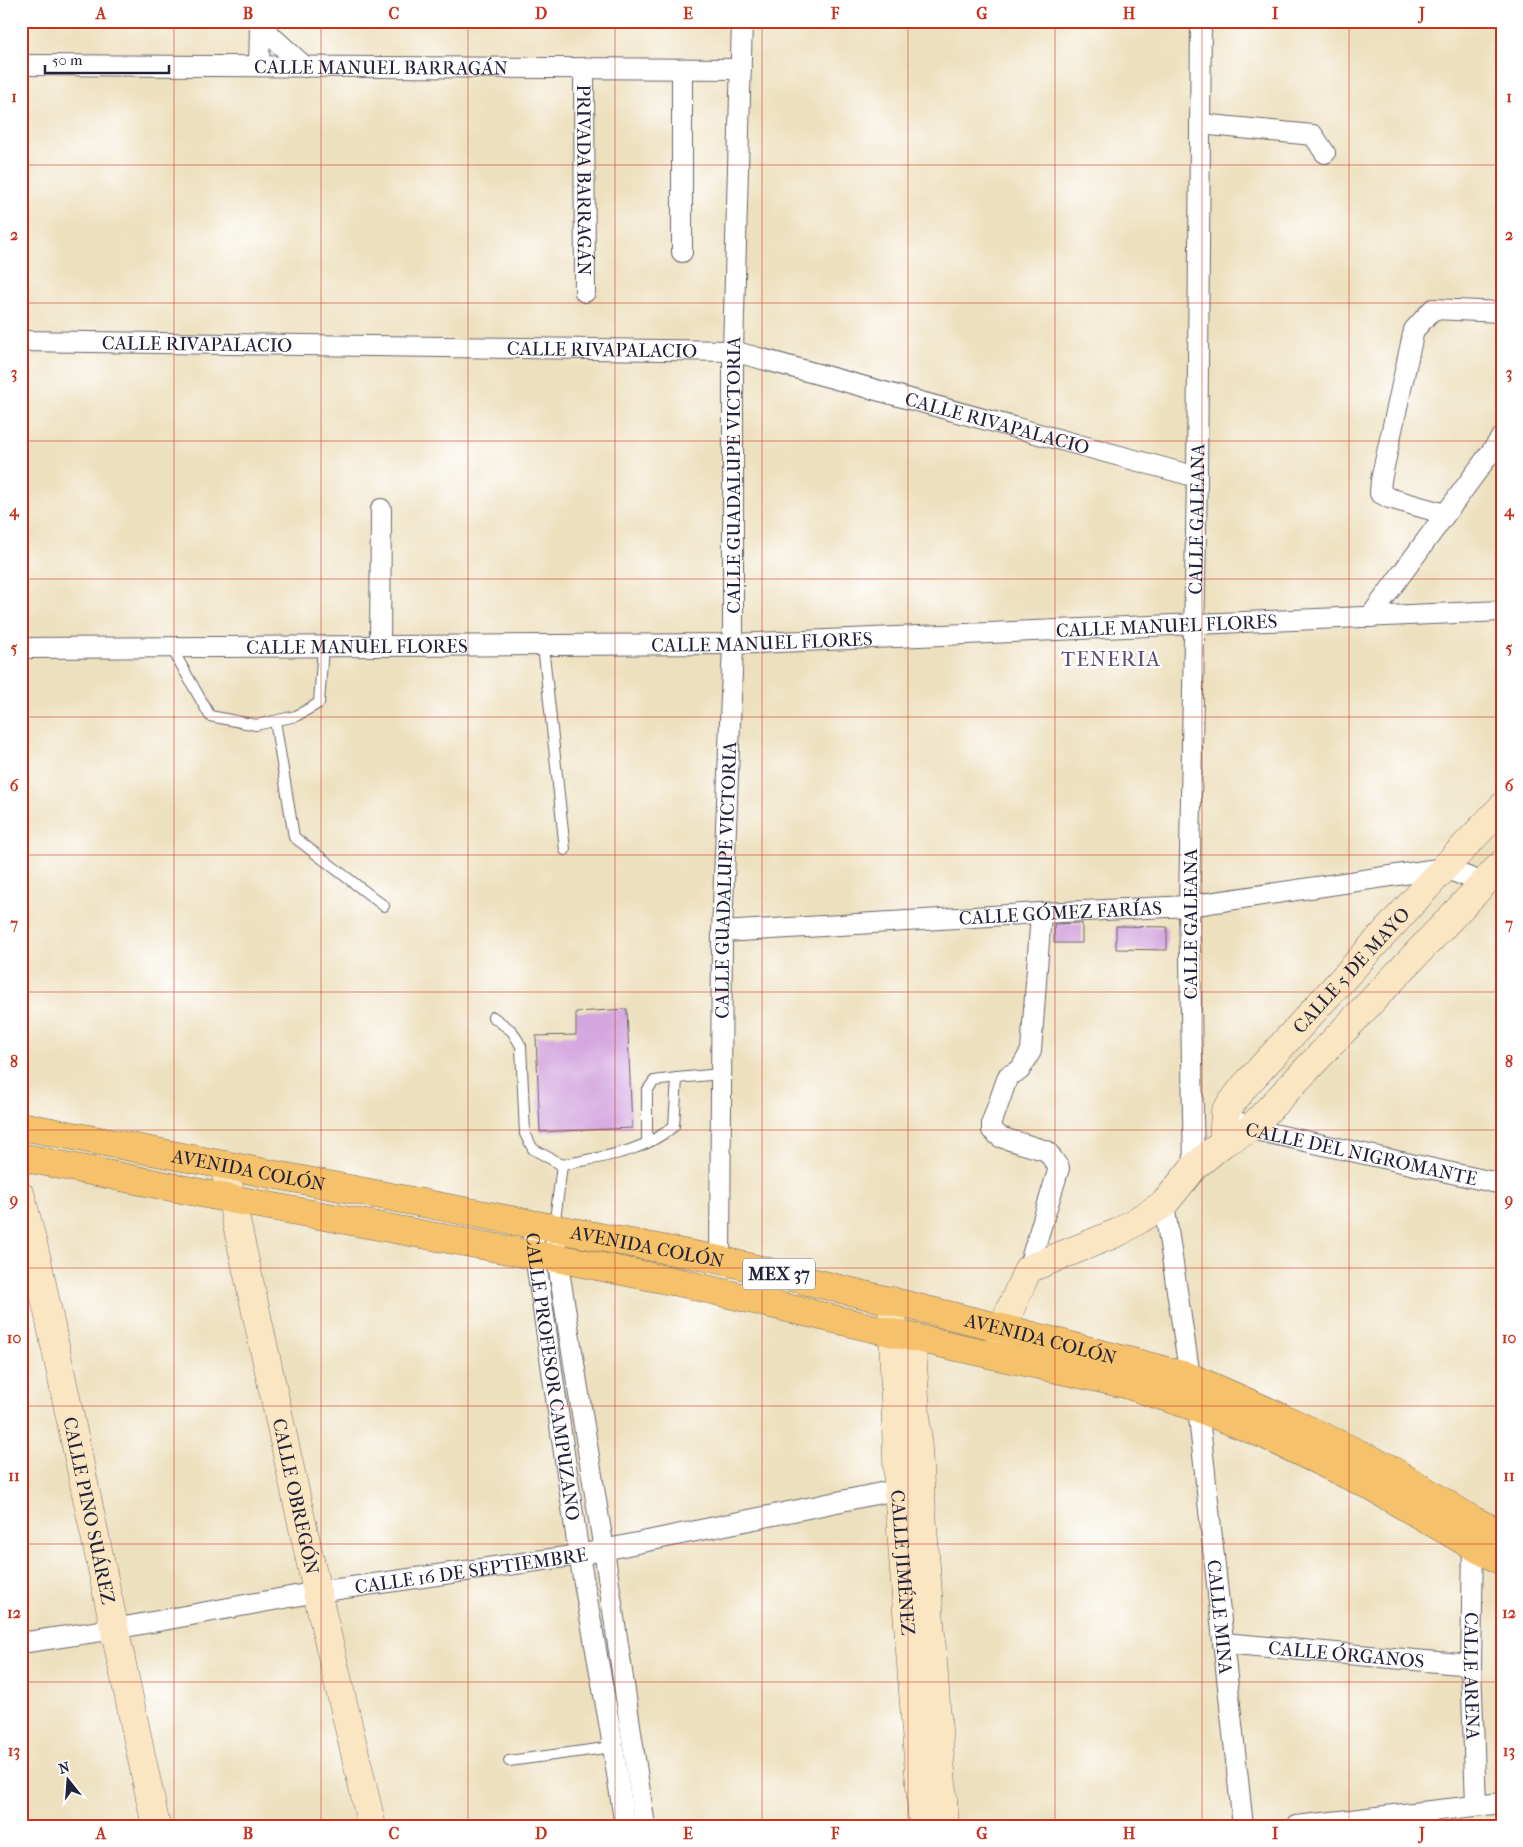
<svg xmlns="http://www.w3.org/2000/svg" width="1523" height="1847" font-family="'IM FELL French Canon',serif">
  <rect width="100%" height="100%" fill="#fff"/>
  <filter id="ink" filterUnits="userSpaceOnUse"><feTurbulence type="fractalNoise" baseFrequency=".02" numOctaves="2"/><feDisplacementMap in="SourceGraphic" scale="10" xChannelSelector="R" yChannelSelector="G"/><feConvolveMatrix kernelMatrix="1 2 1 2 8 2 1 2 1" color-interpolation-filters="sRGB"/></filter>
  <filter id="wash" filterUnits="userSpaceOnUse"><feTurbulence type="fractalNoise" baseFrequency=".0096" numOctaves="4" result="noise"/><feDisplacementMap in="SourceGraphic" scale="20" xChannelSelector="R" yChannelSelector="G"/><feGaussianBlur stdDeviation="1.12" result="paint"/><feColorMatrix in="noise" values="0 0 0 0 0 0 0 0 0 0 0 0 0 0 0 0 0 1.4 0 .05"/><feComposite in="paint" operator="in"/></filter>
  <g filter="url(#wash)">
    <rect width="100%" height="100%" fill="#ede0be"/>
    <g id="blocks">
      <g fill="#d4a6df">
        <polygon points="1082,923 1082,943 1054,943 1054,924"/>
        <polygon points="1116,926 1167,927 1167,950 1116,949"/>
        <polygon points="627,1009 632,1128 540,1132 536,1036 576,1035 576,1012"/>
      </g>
    </g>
  </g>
  <g filter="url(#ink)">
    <use href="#blocks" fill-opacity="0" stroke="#696469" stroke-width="1"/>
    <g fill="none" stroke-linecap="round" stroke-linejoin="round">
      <g stroke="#696469" stroke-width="12">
        <g id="lane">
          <polyline points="543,645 565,850"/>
          <polyline points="171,647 210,716 256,725 296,716 319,703 323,647"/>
          <polyline points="275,721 294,837 384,906"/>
          <polyline points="493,1017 512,1031 521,1046 525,1134 533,1149 562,1165 554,1228"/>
          <polyline points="647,1143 647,1091 654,1081 677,1078"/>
          <path d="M562,1165c41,-9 78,-11 112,-39l3,-48 44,-4"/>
          <polyline points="509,1761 613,1747"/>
        </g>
      </g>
      <g stroke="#696469" stroke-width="22">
        <g id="street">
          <polyline points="256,21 260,26 259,66"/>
          <polyline points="260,26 305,67"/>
          <path id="s1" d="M21,65l720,4"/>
          <path id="s2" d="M584,68l1,224"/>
          <polyline points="1200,124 1313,135 1325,153"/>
          <polyline points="682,252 682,69"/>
          <path id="s3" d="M21,341l712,10 464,126"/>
          <polyline points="1445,514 1389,498 1380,493 1381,480 1414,330 1433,309 1502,312"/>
          <polyline points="1370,617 1502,437"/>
          <polyline points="380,646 381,509"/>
          <path id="s4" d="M21,648l712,-4 769,-33"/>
          <path id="s5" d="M722,932l319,-19 148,-7 255,-38 40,15"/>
          <path id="s6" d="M1241,1123l9,6 252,55"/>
          <path id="s7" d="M1194,1167l-5,-261 8,-429 4,-456"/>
          <polyline points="1164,1204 1190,1377"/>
          <path id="s8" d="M532,1223l3,32 44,300 31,173 15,98"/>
          <polyline points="554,1229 557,1258 604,1550 645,1826"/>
          <path id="s9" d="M720,1260l2,-328 11,-288v-293l9,-330"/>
          <polyline points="1028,1269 1059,1168 1047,1151 1000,1137 992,1130 992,1122 1008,1076 1020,1070 1031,1051 1041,913"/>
          <path id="s10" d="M1198,1408l45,418"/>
          <path id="s11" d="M1473,1546l-2,119 5,140"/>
          <path id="s12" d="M21,1643l93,-14 203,-37 262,-37 331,-68"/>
          <path id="s13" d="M1223,1643l248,22"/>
          <polyline points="1296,1826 1502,1803"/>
        </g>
      </g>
      <g stroke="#696469" stroke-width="29">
        <g id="secondary">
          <path id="s14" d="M1223,1143l2,-31 18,-24 201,-220 58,-61"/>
          <path id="s15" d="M224,1165l93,427 55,234"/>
          <path id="s16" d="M21,1196l16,64 119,566"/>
          <path id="s17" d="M892,1301l6,188 25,337"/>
          <polyline points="912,1346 920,1486 945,1826"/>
          <polyline points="1001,1351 1002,1328 1028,1269 1119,1232 1164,1204 1194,1167 1223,1143 1250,1129 1502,864"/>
        </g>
      </g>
      <g stroke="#696469" stroke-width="29">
        <g id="primary">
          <path id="s18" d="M21,1126l699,134 282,68 188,49 91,40 104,49 89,55 28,13"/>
          <polyline points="21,1157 231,1199 535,1255 557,1258 682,1283 893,1333 1125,1384 1198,1408 1265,1435 1368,1485 1473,1546 1502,1561"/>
        </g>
      </g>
      <use href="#lane" stroke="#fff" stroke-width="10"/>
      <use href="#street" stroke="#fff" stroke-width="20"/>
      <use href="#secondary" stroke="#fbe6c4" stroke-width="28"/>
      <use href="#primary" stroke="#f5c16b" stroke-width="28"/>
    </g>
  </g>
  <path fill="none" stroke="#c8321e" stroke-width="1" stroke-opacity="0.55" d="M174,21v1805M321,21v1805M468,21v1805M615,21v1805M762,21v1805M908,21v1805M1055,21v1805M1202,21v1805M1349,21v1805M21,165h1481M21,303h1481M21,441h1481M21,579h1481M21,717h1481M21,855h1481M21,992h1481M21,1130h1481M21,1268h1481M21,1406h1481M21,1544h1481M21,1682h1481"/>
  <g text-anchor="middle" stroke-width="4.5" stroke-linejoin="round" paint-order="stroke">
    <rect fill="#fff" stroke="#646476" stroke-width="1" x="743" y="1258.5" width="72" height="31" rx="4"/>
    <g font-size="18" font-weight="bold" fill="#22223b">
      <text x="779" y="1280">MEX 37</text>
    </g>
    <g font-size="19" fill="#22223b" stroke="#fff">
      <text dy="7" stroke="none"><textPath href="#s1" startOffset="360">CALLE MANUEL BARRAGÁN</textPath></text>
      <text dy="7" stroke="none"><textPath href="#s2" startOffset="112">PRIVADA BARRAGÁN</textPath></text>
      <text dy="7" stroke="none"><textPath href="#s3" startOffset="176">CALLE RIVAPALACIO</textPath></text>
      <text dy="7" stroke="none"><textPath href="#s3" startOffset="581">CALLE RIVAPALACIO</textPath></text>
      <text dy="7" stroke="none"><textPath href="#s3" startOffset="986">CALLE RIVAPALACIO</textPath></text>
      <text dy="7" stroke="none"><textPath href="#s9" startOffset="785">CALLE GUADALUPE VICTORIA</textPath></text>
      <text dy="7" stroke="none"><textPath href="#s7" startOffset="648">CALLE GALEANA</textPath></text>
      <text dy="7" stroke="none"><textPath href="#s4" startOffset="1146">CALLE MANUEL FLORES</textPath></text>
      <text dy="7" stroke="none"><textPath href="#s4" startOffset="741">CALLE MANUEL FLORES</textPath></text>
      <text dy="7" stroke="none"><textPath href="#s4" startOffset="336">CALLE MANUEL FLORES</textPath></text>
      <text dy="7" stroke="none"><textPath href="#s9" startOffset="380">CALLE GUADALUPE VICTORIA</textPath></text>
      <text dy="7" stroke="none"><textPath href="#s5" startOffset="339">CALLE GÓMEZ FARÍAS</textPath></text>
      <text transform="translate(1190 924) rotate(-90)" y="7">CALLE GALEANA</text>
      <text dy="7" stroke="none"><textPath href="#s14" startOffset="221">CALLE 5 DE MAYO</textPath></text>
      <text dy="7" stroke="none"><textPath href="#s6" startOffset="125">CALLE DEL NIGROMANTE</textPath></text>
      <text dy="7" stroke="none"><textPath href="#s18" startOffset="232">AVENIDA COLÓN</textPath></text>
      <text dy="7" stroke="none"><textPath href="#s18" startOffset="638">AVENIDA COLÓN</textPath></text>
      <text dy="7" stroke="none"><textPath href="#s18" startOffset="1042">AVENIDA COLÓN</textPath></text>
      <text dy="7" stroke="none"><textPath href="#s8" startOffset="155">CALLE PROFESOR CAMPUZANO</textPath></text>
      <text dy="7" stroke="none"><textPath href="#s15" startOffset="339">CALLE OBREGÓN</textPath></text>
      <text dy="7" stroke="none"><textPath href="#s16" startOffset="322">CALLE PINO SUÁREZ</textPath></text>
      <text dy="7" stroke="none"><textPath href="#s17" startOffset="262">CALLE JIMÉNEZ</textPath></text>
      <text dy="7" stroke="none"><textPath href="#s12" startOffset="456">CALLE 16 DE SEPTIEMBRE</textPath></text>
      <text dy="7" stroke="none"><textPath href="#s10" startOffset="210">CALLE MINA</textPath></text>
      <text dy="7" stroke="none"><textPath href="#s13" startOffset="124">CALLE ÓRGANOS</textPath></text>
      <text dy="7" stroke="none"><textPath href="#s11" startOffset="130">CALLE ARENA</textPath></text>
    </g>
    <g font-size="21" letter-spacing="1" fill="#605074" stroke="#fff">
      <text x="1111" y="666">TENERIA</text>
    </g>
  </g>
  <rect width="1523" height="1847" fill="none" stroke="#fff" stroke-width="55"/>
  <g transform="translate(68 1780) rotate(343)" stroke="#ffffff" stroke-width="4" paint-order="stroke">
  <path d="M0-4L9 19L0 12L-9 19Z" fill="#22223b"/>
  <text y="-8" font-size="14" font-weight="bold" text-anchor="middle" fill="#22223b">N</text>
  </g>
  <path d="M45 65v8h124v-8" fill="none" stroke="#22223b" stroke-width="2.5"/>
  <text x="52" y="65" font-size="15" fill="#22223b" stroke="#ffffff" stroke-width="4" paint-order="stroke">50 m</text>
  <rect x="28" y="28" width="1468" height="1792" fill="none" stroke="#c8321e" stroke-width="2"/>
  <g font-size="16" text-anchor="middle" font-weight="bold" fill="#c8321e">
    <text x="101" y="19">A</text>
    <text x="248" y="19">B</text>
    <text x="394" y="19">C</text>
    <text x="541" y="19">D</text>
    <text x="688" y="19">E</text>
    <text x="835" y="19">F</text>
    <text x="982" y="19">G</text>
    <text x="1129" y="19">H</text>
    <text x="1275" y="19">I</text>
    <text x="1422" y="19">J</text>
    <text x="14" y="102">1</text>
    <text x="1509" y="102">1</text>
    <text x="14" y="240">2</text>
    <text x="1509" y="240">2</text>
    <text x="14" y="378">3</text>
    <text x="1509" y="378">3</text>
    <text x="14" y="516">4</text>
    <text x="1509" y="516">4</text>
    <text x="14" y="653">5</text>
    <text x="1509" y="653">5</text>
    <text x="14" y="791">6</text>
    <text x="1509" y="791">6</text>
    <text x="14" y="929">7</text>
    <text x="1509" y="929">7</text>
    <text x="14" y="1067">8</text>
    <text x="1509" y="1067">8</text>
    <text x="14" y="1205">9</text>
    <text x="1509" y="1205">9</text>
    <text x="14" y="1343">10</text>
    <text x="1509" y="1343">10</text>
    <text x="14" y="1481">11</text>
    <text x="1509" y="1481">11</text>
    <text x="14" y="1618">12</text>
    <text x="1509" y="1618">12</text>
    <text x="14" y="1756">13</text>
    <text x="1509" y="1756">13</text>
    <text x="101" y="1839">A</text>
    <text x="248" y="1839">B</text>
    <text x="394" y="1839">C</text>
    <text x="541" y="1839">D</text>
    <text x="688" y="1839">E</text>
    <text x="835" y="1839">F</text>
    <text x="982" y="1839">G</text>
    <text x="1129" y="1839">H</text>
    <text x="1275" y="1839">I</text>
    <text x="1422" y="1839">J</text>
  </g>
</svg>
